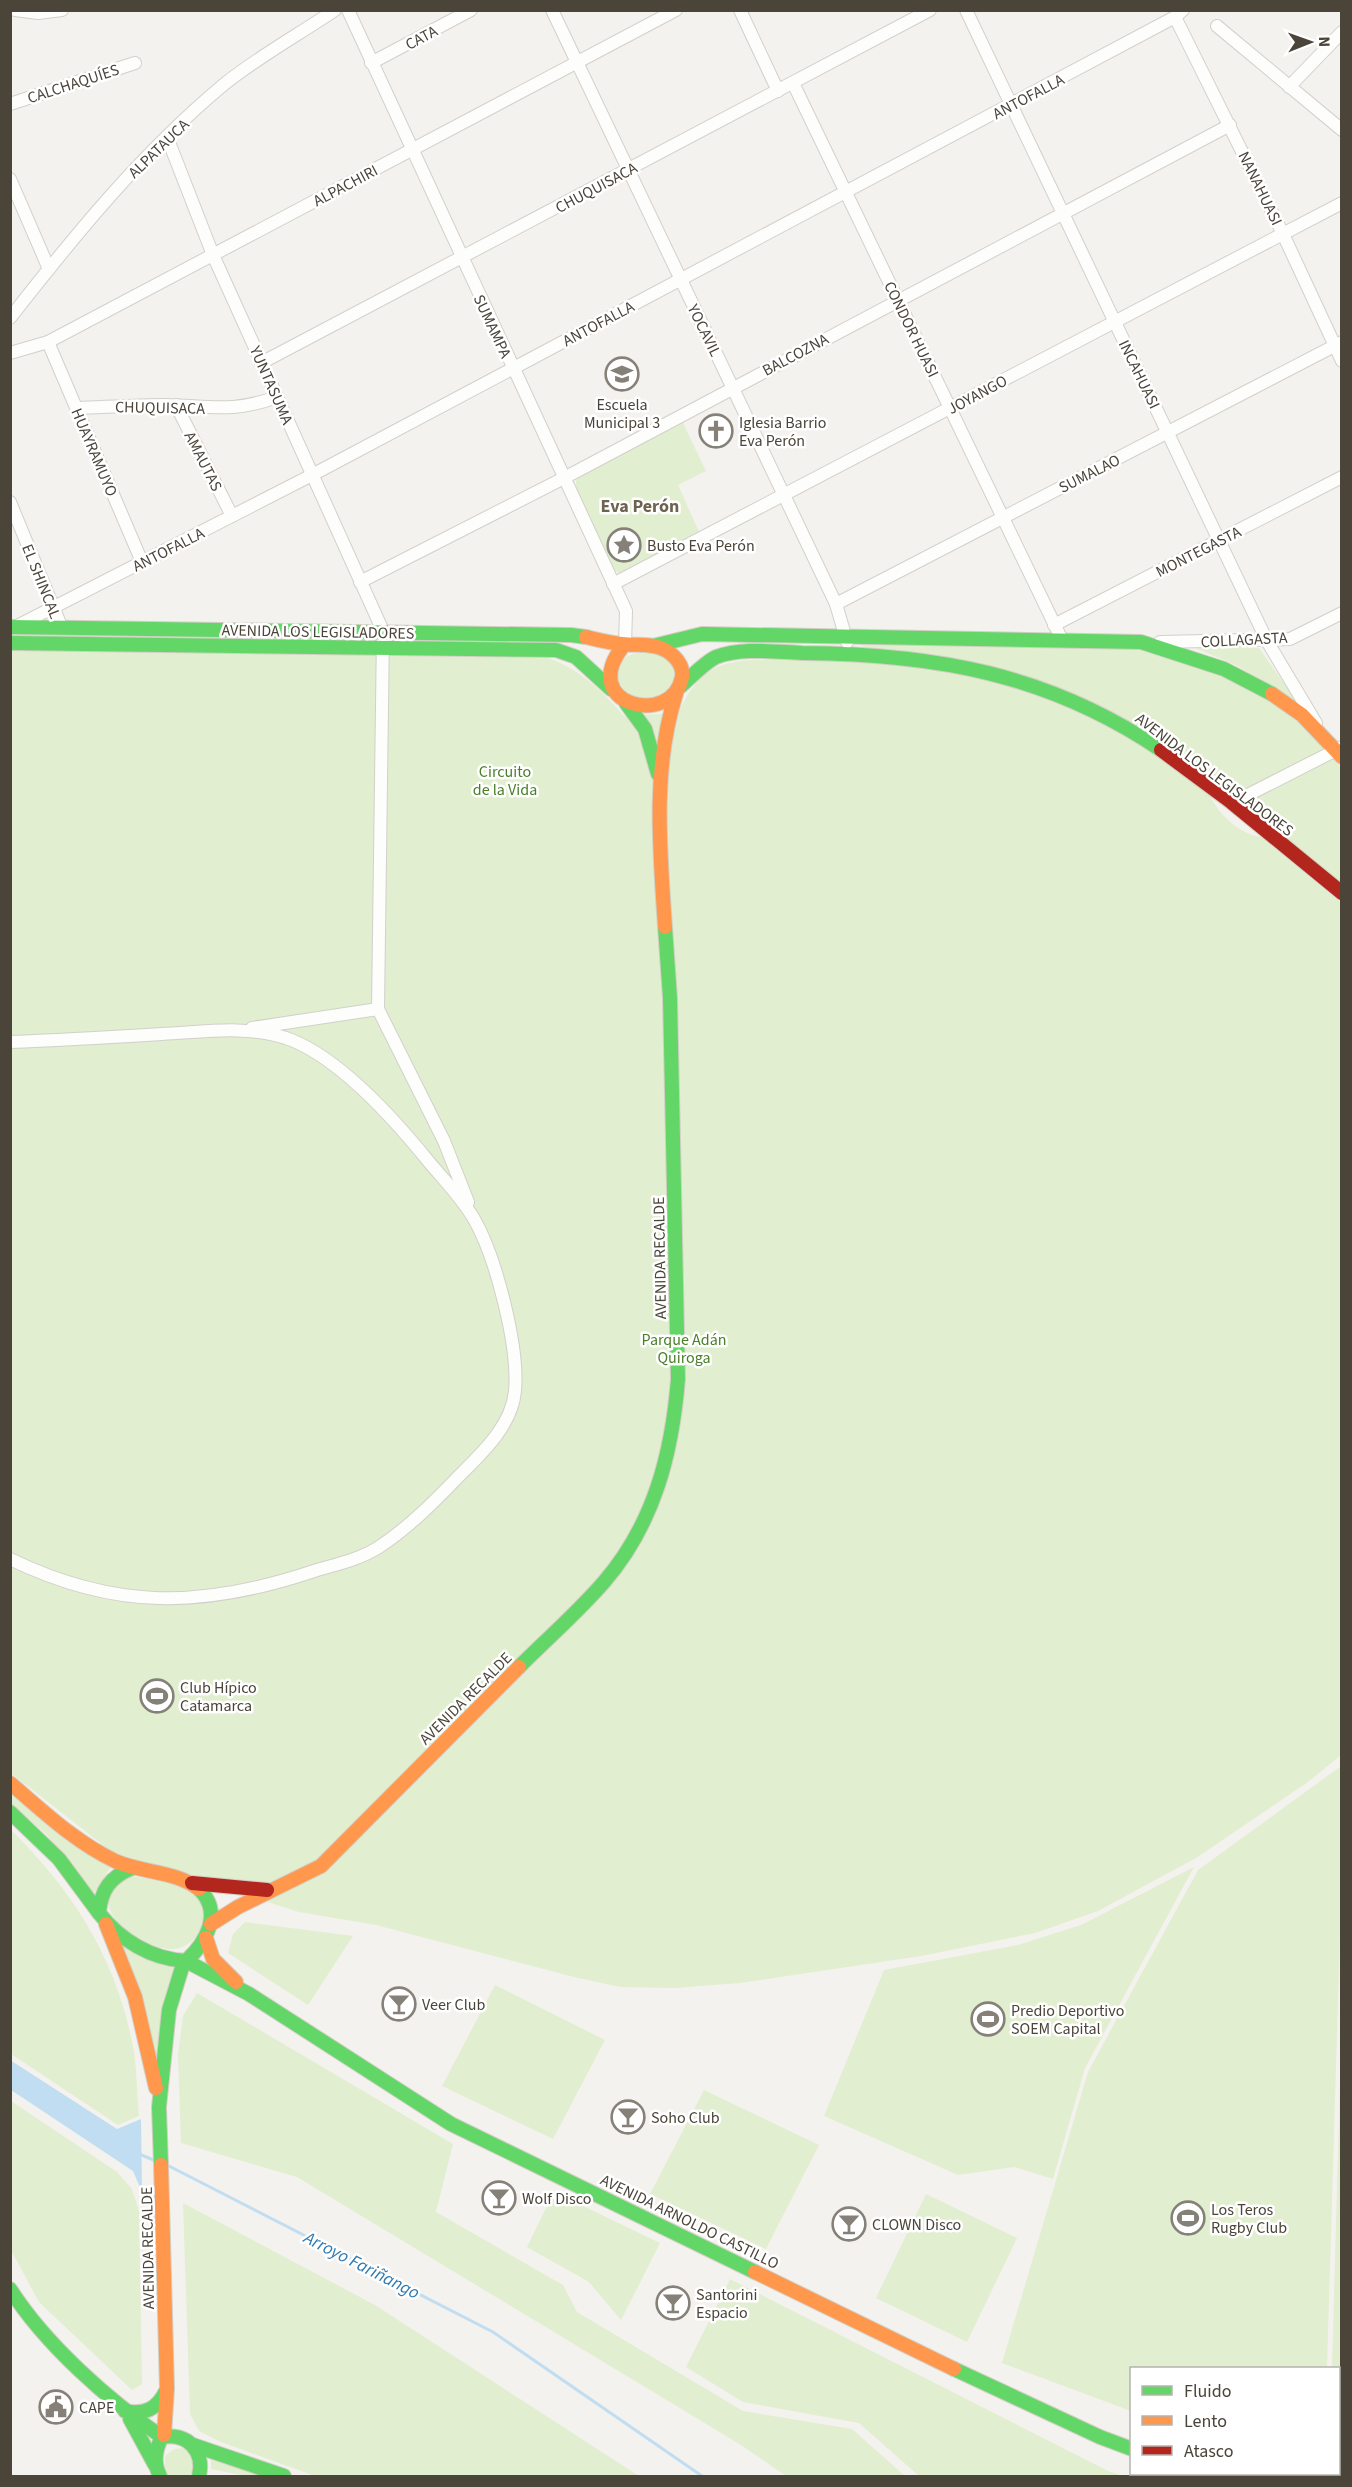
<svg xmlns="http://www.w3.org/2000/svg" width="1352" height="2487" font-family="'Source Sans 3',sans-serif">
  <rect width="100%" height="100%" fill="#f4f2ee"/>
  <g fill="#e1eecf">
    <polygon points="682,421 706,471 678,485 700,534 620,574 612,568 576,492 576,481 580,475"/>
    <path d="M861,644c59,1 118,2 177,2 54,1 116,-2 167,19 52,22 102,58 136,103v116l-274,-193 -206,-45z"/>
    <polygon points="1193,647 1259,648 1302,709 1238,666"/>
    <path d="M11,650l537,8c34,13 52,31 76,58l54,-3c9,-18 18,-35 37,-45 22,-11 53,-8 76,-8 95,0 193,9 281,47 50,22 95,56 138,88 8,19 29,39 51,42l80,66v852l-33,27 -112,76 -98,53 -63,22 -114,23 -181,27 -65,5 -55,-1 -46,-10 -198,-52 -77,-13 -187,-60 -101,-79z"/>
    <path d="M640,652c6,1 13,1 19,3 19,6 20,29 3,38 -38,21 -67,-33 -22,-41z"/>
    <polygon points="1341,1766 1341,1899 1327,2368 1132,2368 1131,2411 1002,2363 1088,2072 1198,1870"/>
    <polygon points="10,1792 111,1866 95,1892 93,1892 47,1835 11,1803"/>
    <path d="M11,1830c64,63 107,132 123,222 3,21 3,43 5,64l-21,9 -107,-71z"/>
    <polygon points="1194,1867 1085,2068 1053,2179 1014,2167 958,2175 824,2116 884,1970 1018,1945 1081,1925"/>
    <path d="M132,1876c21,4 50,5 65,21 18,19 0,50 -23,52 -32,2 -102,-48 -42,-73z"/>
    <polygon points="245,1922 353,1936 308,2005 228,1953 233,1934"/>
    <polygon points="123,1944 176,1969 157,2057 142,1996"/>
    <polygon points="495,1985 605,2040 553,2139 442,2086"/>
    <polygon points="197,1993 453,2144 436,2212 563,2285 577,2312 743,2411 852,2429 905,2476 786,2476 741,2445 297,2177 181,2143 178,2054 183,2016"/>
    <polygon points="1341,2044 1342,2476 1328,2476 1328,2474 1338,2474 1338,2368 1332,2368"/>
    <polygon points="704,2090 819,2145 766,2249 650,2194"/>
    <polygon points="11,2101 117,2172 132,2189 139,2211 142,2384 132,2390 39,2302 11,2250"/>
    <polygon points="554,2192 660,2243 621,2320 589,2282 527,2247"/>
    <polygon points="926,2194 1017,2238 967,2342 876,2298"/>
    <polygon points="183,2203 375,2305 639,2476 315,2476 221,2442 199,2431 190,2414"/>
    <polygon points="730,2279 1108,2471 1123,2476 919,2476 859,2423 743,2402 686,2367"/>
    <polygon points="184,2448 193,2454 192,2475 169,2476 165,2472 165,2456 174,2449"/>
    <polygon points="211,2460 264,2476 245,2476 211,2469"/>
  </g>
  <polygon fill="#c0ddf1" points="10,2060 117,2129 141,2119 142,2192 133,2171 11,2090"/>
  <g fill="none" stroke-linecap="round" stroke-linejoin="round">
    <g stroke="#c0ddf1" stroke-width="3">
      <polyline points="139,2154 156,2161"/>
      <polyline points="167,2165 493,2332 702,2476"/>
    </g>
    <g stroke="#d2d0cb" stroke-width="14">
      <g id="street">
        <polyline points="15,10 38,13 62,10"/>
        <polyline points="348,10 621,600 626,611 625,645"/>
        <polyline points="552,10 836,604 847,642"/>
        <polyline points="740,10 778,91"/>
        <polyline points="966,10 1267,641 1316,723"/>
        <polyline points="1175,17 1283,234 1342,361"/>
        <polyline points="1217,26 1342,130"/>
        <polyline points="371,63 471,10"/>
        <polyline points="793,83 1062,640"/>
        <polyline points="1289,87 1342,32"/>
        <polyline points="10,104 135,63"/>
        <polyline points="167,137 213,255 383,631 378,1009 444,1141 468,1202"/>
        <polyline points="10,179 49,269"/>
        <path d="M10,318c65,-83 131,-164 212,-232 34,-28 76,-51 113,-76"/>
        <polyline points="48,342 142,562"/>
        <polyline points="10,353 48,342 676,10"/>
        <polyline points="261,363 930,10"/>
        <polyline points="176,405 232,516"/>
        <path d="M77,408c29,-1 59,-3 89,-3 44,1 67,8 111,-8"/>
        <polyline points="10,502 61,626"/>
        <polyline points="360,582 564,478 1230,125"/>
        <polyline points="613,584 1342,203"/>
        <polyline points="836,604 1342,342"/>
        <polyline points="1054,625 1342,477"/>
        <polyline points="17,626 312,475 1175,17 1183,10"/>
        <polyline points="1160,642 1290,639 1342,613"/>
        <polyline points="1232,803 1342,747"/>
        <polyline points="252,1028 378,1009"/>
        <path d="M10,1042c51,-2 102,-5 152,-8 42,-2 83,-9 124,4 52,18 109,82 143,124 16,19 33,36 45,57 22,38 45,128 41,172 -3,35 -34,63 -57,86 -24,25 -50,51 -79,70 -20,13 -46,18 -68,25 -109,36 -196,38 -301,-13"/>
      </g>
    </g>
    <g stroke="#d3cfc5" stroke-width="16">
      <g id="fast">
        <polyline points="10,627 571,635 586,637"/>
        <polyline points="10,643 556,650 576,657 611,689"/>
        <polyline points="653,646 702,634 1141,642 1224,669 1272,694"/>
        <path d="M681,686c10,-9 23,-23 35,-29 26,-10 59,-5 86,-4 133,1 247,21 359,97"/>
        <polyline points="626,703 645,729 658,774"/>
        <path d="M519,1667c28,-28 59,-55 85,-85 50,-58 68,-128 74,-203l-8,-381 -5,-71"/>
        <polyline points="10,1812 59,1859 99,1913"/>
        <path d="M132,1868c-22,9 -31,22 -33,45 21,27 52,46 87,48 21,-19 37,-49 13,-72"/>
        <polyline points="186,1961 249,1994 451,2124 755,2272"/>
        <polyline points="161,2165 159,2107 169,2010 184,1961"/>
        <path d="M10,2289c35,55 98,111 152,148"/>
        <polyline points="954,2369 1100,2437 1132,2449"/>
        <path d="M125,2411c20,4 32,-2 41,-20"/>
        <polyline points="130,2419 155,2465"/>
        <polyline points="193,2445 284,2476"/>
        <polyline points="1204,2474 1213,2476"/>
        <path d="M160,2476c-7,-13 -5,-26 2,-39 25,-5 43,14 37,39"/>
      </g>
    </g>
    <g stroke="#d3cfc5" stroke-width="16">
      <g id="slow">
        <path d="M586,637c12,3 24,6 36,7 14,2 28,-1 41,5 11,5 21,16 19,28 -9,51 -107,29 -58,-32"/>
        <polyline points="1272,694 1302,715 1342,757"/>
        <path d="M665,927c-5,-76 -13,-159 11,-233"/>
        <path d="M10,1783c33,28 65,59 105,78 27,12 61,10 84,28"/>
        <polyline points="106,1924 135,1997 156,2088"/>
        <polyline points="211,1924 238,1907 321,1866 519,1667"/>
        <polyline points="206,1938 213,1959 236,1982"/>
        <polyline points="161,2165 167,2389 164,2435"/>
        <polyline points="755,2272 954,2369"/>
      </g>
    </g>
    <g stroke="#d3cfc5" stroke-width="16">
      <g id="jam">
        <polyline points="1161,750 1231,802 1342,893"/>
        <polyline points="192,1883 267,1890"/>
      </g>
    </g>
    <use href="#street" stroke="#fdfdfc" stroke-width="12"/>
    <use href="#fast" stroke="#63d668" stroke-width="14"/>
    <use href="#slow" stroke="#ff974d" stroke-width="14"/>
    <use href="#jam" stroke="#b3261e" stroke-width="14"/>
  </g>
  <defs>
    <g id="school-ring" transform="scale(1.725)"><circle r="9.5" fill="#fff" stroke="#868178" stroke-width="1.5"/><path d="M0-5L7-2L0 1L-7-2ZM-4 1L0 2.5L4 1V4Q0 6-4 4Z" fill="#868178"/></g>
    <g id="church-ring" transform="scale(1.725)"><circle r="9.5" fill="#fff" stroke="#868178" stroke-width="1.5"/><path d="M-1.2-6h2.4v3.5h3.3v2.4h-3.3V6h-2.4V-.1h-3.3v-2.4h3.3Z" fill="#868178"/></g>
    <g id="sight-ring" transform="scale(1.725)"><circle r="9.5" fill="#fff" stroke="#868178" stroke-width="1.5"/><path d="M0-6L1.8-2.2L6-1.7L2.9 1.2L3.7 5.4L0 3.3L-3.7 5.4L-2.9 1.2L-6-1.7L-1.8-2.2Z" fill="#868178"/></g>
    <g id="stadium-ring" transform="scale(1.725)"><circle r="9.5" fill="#fff" stroke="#868178" stroke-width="1.5"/><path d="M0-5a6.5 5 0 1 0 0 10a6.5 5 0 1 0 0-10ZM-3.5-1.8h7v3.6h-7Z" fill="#868178"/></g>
    <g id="bar-ring" transform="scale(1.725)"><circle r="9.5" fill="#fff" stroke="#868178" stroke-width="1.5"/><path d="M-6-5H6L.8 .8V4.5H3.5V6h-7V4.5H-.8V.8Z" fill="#868178"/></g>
    <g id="civic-ring" transform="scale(1.725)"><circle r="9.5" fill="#fff" stroke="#868178" stroke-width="1.5"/><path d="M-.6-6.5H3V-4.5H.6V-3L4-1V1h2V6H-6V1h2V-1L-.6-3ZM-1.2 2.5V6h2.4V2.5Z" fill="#868178"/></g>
  </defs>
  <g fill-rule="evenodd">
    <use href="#school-ring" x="622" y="374"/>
    <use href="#church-ring" x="716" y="431"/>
    <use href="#sight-ring" x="624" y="545"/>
    <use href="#stadium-ring" x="157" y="1696"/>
    <use href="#bar-ring" x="399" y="2004"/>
    <use href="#stadium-ring" x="988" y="2019"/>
    <use href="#bar-ring" x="628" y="2117"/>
    <use href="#bar-ring" x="499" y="2198"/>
    <use href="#stadium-ring" x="1188" y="2218"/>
    <use href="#bar-ring" x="849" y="2224"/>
    <use href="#bar-ring" x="673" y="2303"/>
    <use href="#civic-ring" x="56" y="2407"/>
  </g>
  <g text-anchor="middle" stroke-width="5" stroke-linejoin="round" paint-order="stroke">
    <g font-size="16" fill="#4b4439" stroke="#fff">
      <text transform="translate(421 37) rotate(-28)" y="6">CATA</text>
      <text transform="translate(73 83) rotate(-18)" y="6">CALCHAQUÍES</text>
      <text transform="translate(1028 96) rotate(-28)" y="6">ANTOFALLA</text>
      <text transform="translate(158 148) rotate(-44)" y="6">ALPATAUCA</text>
      <text transform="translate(345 185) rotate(-28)" y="6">ALPACHIRI</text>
      <text transform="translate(596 187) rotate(-28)" y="6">CHUQUISACA</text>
      <text transform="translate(1261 188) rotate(64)" y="6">NANAHUASI</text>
      <text transform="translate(598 323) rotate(-28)" y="6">ANTOFALLA</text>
      <text transform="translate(493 326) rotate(65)" y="6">SUMAMPA</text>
      <text transform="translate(912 329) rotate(64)" y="6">CONDOR HUASI</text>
      <text transform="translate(705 330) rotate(64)" y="6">YOCAVIL</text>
      <text transform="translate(795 354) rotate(-28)" y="6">BALCOZNA</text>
      <text transform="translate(1140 374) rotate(64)" y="6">INCAHUASI</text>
      <text transform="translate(272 385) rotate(66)" y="6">YUNTASUMA</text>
      <text transform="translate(977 394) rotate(-28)" y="6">JOYANGO</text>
      <text transform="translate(160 407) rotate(1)" y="6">CHUQUISACA</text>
      <text transform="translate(95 452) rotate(67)" y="6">HUAYRAMUYO</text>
      <text transform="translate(204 461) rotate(63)" y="6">AMAUTAS</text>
      <text transform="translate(1089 473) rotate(-27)" y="6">SUMALAO</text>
      <text transform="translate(168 549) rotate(-27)" y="6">ANTOFALLA</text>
      <text transform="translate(1198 551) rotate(-27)" y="6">MONTEGASTA</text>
      <text transform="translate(42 581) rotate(68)" y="6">EL SHINCAL</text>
      <text transform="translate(318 631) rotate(1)" y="6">AVENIDA LOS LEGISLADORES</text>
      <text transform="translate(1244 639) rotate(-3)" y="6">COLLAGASTA</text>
      <text transform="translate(1215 774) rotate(37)" y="6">AVENIDA LOS LEGISLADORES</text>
      <text transform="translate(659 1258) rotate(-91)" y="6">AVENIDA RECALDE</text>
      <text transform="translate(465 1698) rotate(-45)" y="6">AVENIDA RECALDE</text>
      <text transform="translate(690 2221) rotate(26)" y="6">AVENIDA ARNOLDO CASTILLO</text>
      <text transform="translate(147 2248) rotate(-91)" y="6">AVENIDA RECALDE</text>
    </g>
    <g font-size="16" fill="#4b4439" stroke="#fff" text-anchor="start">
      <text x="622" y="410" text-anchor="middle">Escuela<tspan x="622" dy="18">Municipal 3</tspan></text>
      <text x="739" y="428">Iglesia Barrio<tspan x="739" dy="18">Eva Perón</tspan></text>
      <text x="647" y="551">Busto Eva Perón</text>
      <text x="180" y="1693">Club Hípico<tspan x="180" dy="18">Catamarca</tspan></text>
      <text x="422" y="2010">Veer Club</text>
      <text x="1011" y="2016">Predio Deportivo<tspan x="1011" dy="18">SOEM Capital</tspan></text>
      <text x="651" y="2123">Soho Club</text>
      <text x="522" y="2204">Wolf Disco</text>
      <text x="1211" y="2215">Los Teros<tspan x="1211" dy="18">Rugby Club</tspan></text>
      <text x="872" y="2230">CLOWN Disco</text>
      <text x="696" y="2300">Santorini<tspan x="696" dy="18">Espacio</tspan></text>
      <text x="79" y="2413">CAPE</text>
    </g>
    <g font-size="16" fill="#4a7f2a" stroke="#fff">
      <text x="505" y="777">Circuito<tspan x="505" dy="18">de la Vida</tspan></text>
      <text x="684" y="1345">Parque Adán<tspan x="684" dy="18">Quiroga</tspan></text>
    </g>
    <g font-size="18" font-weight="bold" fill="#6e6250" stroke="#fff">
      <text x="640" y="512">Eva Perón</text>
    </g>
    <g font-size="18" font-style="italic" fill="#2e7ab2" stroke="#fff">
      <text transform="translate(362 2265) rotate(27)" y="6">Arroyo Fariñango</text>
    </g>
  </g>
  <rect width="1352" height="2487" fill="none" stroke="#4b4439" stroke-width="24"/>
  <rect x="1130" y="2367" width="210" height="108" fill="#ffffff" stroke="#b7b4b0" stroke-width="1.5"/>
  <rect x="1142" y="2386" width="30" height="9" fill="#63d668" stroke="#b7b4b0" stroke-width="1.5"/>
  <text x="1184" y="2397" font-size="18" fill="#4b4439">Fluido</text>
  <rect x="1142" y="2416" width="30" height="9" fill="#ff974d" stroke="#b7b4b0" stroke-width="1.5"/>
  <text x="1184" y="2427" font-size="18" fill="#4b4439">Lento</text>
  <rect x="1142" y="2446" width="30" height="9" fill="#b3261e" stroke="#b7b4b0" stroke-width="1.5"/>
  <text x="1184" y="2457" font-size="18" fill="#4b4439">Atasco</text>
  <g transform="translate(1310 42) rotate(89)" stroke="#ffffff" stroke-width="4.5" paint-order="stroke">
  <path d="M0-4.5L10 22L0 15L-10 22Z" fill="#4b4439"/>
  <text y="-9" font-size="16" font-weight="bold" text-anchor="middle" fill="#4b4439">N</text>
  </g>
</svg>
